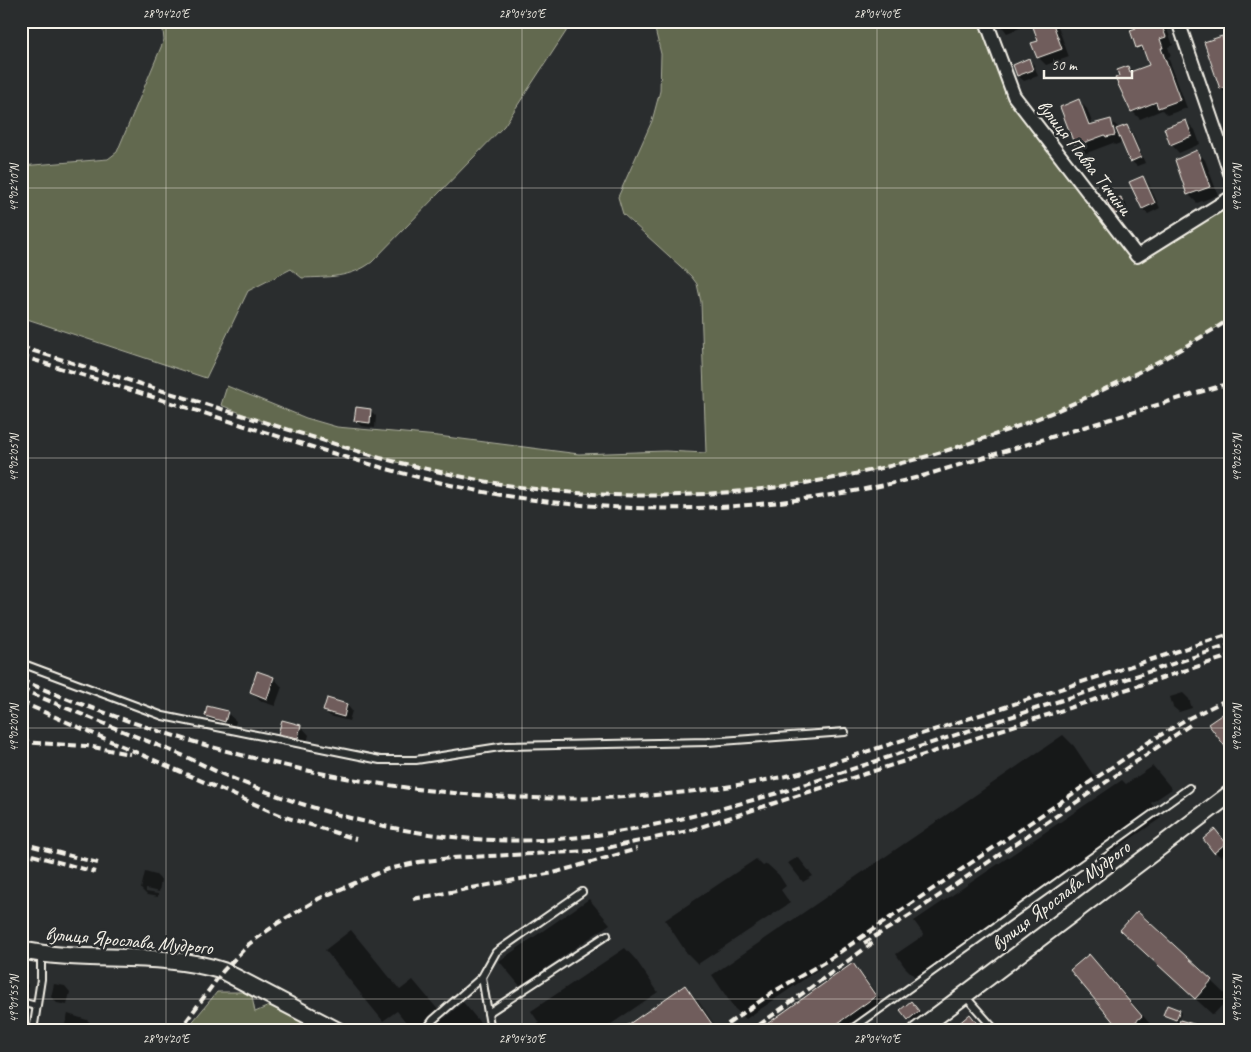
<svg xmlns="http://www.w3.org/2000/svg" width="1251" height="1052" font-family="Caveat,sans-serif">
  <rect width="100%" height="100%" fill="#2a2d2e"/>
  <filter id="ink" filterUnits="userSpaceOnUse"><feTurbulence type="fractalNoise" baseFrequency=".02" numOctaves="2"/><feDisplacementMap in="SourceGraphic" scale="10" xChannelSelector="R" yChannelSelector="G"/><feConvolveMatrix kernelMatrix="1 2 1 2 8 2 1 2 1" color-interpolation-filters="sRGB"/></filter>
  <g filter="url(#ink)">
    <g fill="#62694f" stroke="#abad9c">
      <path d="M162,21h411l-69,105 -132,136c-21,16 -45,15 -70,16l-11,-9 -43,22 -42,87 -185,-61v-151l87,-7 9,-7 47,-112z"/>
      <path d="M653,21h333l28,75 123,160 93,-58v121c-213,137 -471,204 -723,166 -58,-9 -115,-23 -171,-40 -39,-12 -77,-24 -115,-40l6,-19 79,32 31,9 101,9 141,18 86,-3 41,2 -5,-151 -4,-18 -6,-8 -68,-62 -5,-17 34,-76 8,-30 1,-37z"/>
      <polygon points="217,992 251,992 255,1012 269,1006 297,1013 304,1031 185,1031"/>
    </g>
    <g fill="#0007">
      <polygon points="998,21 1056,21 1069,57 1046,65 1038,57 1040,41 1033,23 1007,33"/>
      <polygon points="1127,21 1159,21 1167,29 1173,45 1168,47 1171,56 1168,57 1187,108 1167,115 1162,110 1140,119 1132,111 1127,67 1132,72 1151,66 1147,55 1137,47"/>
      <polygon points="1198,21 1214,21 1215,24 1204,28"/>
      <polygon points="1227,32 1230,32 1230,93 1226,94 1221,88 1205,43 1228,36"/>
      <polygon points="1029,60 1034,65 1038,76 1024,81 1018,76 1014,65"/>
      <polygon points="1079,101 1087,109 1093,125 1110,120 1119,128 1127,126 1132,132 1145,163 1137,166 1131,161 1123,142 1115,145 1113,143 1084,154 1076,146 1061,108"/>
      <polygon points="1186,121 1195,130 1200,144 1179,153 1171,144"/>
      <polygon points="1197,151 1205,160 1218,195 1197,203 1188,194"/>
      <polygon points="1142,177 1148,183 1160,208 1148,214 1143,209 1130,183"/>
      <polygon points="1121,199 1126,204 1129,216 1121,218 1115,212"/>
      <polygon points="371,411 376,416 375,428 361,426 356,421"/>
      <polygon points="258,673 274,678 282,687 275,706 260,701 251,692"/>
      <polygon points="1183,693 1189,699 1192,708 1179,712 1173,707 1170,697"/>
      <polygon points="347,705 352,711 349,721 330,716 324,711"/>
      <polygon points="227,713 236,721 234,729 215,725 206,716"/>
      <polygon points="301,726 309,735 306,746 288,742 280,733"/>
      <polygon points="1063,735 1074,746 1096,779 746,1019 734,1008 712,975"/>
      <polygon points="1153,766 1172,789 1151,803 1161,818 947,964 942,959 915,977 904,966 896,954 924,935 914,921 1122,780 1126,784"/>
      <polygon points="21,770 26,774 21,796"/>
      <polygon points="1220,836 1230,847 1221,857 1215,852"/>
      <polygon points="798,857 813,876 803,882 788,863"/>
      <polygon points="756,859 763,866 767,864 779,875 786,886 781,890 790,903 698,964 686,952 665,920"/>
      <polygon points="145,872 156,875 161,880 159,892 146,889 146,892 158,894 158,897 147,895 141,889"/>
      <polygon points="589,899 610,924 520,986 499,961"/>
      <polygon points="351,930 400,990 413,980 445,1018 463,1002 487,1031 413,1031 397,1011 383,1021 325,950"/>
      <polygon points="1139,947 1211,981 1229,998 1213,1015"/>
      <polygon points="625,948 636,960 658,992 601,1031 536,1031 534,1027 539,1023 531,1011"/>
      <polygon points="1089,955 1107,973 1156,1031 1123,1031"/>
      <polygon points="852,965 864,977 887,1008 855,1031 759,1031"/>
      <polygon points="21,979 28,985 26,994 21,993"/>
      <polygon points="54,984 65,986 70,992 67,1005 57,1003 51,997"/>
      <polygon points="685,987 696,998 719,1031 621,1031"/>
      <polygon points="916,1008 923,1017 914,1024 909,1019"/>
      <polygon points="1179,1011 1181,1013 1178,1022 1164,1015"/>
      <polygon points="68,1014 87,1020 96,1028 95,1031 63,1031"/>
      <polygon points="970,1016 983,1031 952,1031"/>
      <polygon points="752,1027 757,1031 747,1031"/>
    </g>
    <g fill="#705d5c" stroke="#f4f1e8">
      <polygon points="1031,21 1052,21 1062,49 1037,58 1031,43 1038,41"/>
      <polygon points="1133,21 1160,21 1166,37 1160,39 1163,48 1161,48 1180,100 1158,108 1156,102 1131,112 1115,78 1119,76 1117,70 1128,66 1130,72 1149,65 1142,46 1136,48 1130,30 1136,28"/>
      <polygon points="1222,36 1230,60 1230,86 1220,89 1204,42"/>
      <polygon points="1029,58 1033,70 1017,76 1013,65"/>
      <polygon points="1079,99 1089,125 1111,119 1115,135 1106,137 1105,135 1075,146 1060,107"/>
      <polygon points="1186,120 1192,136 1170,145 1164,128"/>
      <polygon points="1127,125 1141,157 1130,162 1116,129"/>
      <polygon points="1197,150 1210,187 1187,195 1175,160"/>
      <polygon points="1143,176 1155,203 1142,209 1129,182"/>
      <polygon points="1121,197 1125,211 1115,214 1106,201"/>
      <polygon points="356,407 371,409 370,423 354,421"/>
      <polygon points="257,671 274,677 267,699 250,692"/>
      <polygon points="327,698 347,704 344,717 323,711"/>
      <polygon points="207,706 228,711 225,722 205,716"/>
      <polygon points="1230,709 1230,753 1208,724"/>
      <polygon points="282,720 301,725 298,738 278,734"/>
      <polygon points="1215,829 1226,843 1214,853 1203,839"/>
      <polygon points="1137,911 1212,980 1195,999 1120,930"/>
      <polygon points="1089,954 1142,1016 1125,1031 1121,1031 1070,970"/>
      <polygon points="853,963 876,996 827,1031 757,1031"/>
      <polygon points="685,985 712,1024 703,1031 619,1031"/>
      <polygon points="911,1001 919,1011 908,1020 900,1010"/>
      <polygon points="1167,1005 1180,1010 1176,1020 1163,1015"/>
      <polygon points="970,1014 980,1027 975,1031 950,1031"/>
      <polygon points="1180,1020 1207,1028 1207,1031 1177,1031"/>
    </g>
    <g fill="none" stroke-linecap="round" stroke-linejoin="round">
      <g stroke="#f4f1e8" stroke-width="10">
        <g id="lane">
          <polyline points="21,663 163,716 380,760 416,760 506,746 708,742 845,732"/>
          <polyline points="482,977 491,1031"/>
          <polyline points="965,996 996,1031"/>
          <polyline points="21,1002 36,1006"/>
          <polyline points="488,1013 607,935"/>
          <polyline points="33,1031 41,979 41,955"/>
          <polyline points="425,1031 433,1020 482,977 496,952 582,892"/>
          <polyline points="849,1031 1189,788"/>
        </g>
      </g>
      <g stroke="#f4f1e8" stroke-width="16">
        <g id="street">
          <polyline points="986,21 1014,96 1137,256 1230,198"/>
          <polyline points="1178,21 1230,173"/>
        </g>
      </g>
      <g stroke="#f4f1e8" stroke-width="20">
        <g id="secondary">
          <path d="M21,950c66,14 137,0 202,21l115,60"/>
          <polyline points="917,1031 1230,794"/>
        </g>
      </g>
      <use href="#lane" stroke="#2a2d2e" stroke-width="6"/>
      <use href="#street" stroke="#2a2d2e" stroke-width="12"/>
      <use href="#secondary" stroke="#2a2d2e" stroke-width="16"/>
      <g stroke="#f4f1e8" stroke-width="4" stroke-dasharray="8 4" stroke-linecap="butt">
        <path d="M21,347l359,111c42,10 84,20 126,27 253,38 511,-29 724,-166"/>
        <path d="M21,356c74,23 148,46 221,69 77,24 153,49 232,65 146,29 301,23 445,-13l311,-94"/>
        <path d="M21,680c245,103 521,153 783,92l426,-138"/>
        <path d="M21,689c54,23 109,45 163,67 18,8 36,18 55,25 104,42 218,68 331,57 74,-7 144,-27 215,-47l445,-146"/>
        <polyline points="21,702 282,816 356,839"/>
        <polyline points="21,742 87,746 130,754"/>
        <polyline points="21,843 98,863"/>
        <polyline points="21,852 95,872"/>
        <polyline points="413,899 553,873 637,849"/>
        <polyline points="864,943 912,914 1190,725"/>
        <polyline points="759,1025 874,942"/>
        <polyline points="179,1031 223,971 249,944 278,923 320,898 385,870 419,862 450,858 592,851 688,831 1230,656"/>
        <polyline points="718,1031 773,992 828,960 1149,742 1185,720 1230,698"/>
      </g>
    </g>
  </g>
  <path fill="none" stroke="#f4f1e8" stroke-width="1" stroke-opacity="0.45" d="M166,21v1010M522,21v1010M877,21v1010M21,188h1209M21,458h1209M21,728h1209M21,999h1209"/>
  <g text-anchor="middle" stroke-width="5" stroke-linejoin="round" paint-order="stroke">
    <g font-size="20" fill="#f4f1e8" stroke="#2a2d2e">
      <text transform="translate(1085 157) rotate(52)" y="7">вулиця Павла Тичини</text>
      <text transform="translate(1060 895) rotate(-37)" y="7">вулиця Ярослава Мудрого</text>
      <text transform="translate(129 940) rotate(5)" y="7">вулиця Ярослава Мудрого</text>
    </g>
  </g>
  <rect width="1251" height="1052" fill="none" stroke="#2a2d2e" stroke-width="55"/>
  <path d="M1044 70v8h88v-8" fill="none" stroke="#f4f1e8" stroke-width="2.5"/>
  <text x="1051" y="70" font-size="15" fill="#f4f1e8" stroke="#2a2d2e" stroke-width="4" paint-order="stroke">50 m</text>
  <rect x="28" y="28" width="1196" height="996" fill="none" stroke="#f4f1e8" stroke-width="2"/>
  <g font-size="12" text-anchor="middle" fill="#f4f1e8">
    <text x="166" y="18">28°04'20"E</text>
    <text x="522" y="18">28°04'30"E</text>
    <text x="877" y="18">28°04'40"E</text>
    <text transform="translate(14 188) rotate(-90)" y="4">49°02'10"N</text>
    <text transform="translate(1237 188) rotate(-90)" y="4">49°02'10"N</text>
    <text transform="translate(14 458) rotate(-90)" y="4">49°02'05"N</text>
    <text transform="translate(1237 458) rotate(-90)" y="4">49°02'05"N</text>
    <text transform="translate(14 728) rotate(-90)" y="4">49°02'00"N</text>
    <text transform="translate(1237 728) rotate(-90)" y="4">49°02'00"N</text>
    <text transform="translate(14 999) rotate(-90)" y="4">49°01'55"N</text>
    <text transform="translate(1237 999) rotate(-90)" y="4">49°01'55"N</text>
    <text x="166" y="1043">28°04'20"E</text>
    <text x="522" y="1043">28°04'30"E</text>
    <text x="877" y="1043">28°04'40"E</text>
  </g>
</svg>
